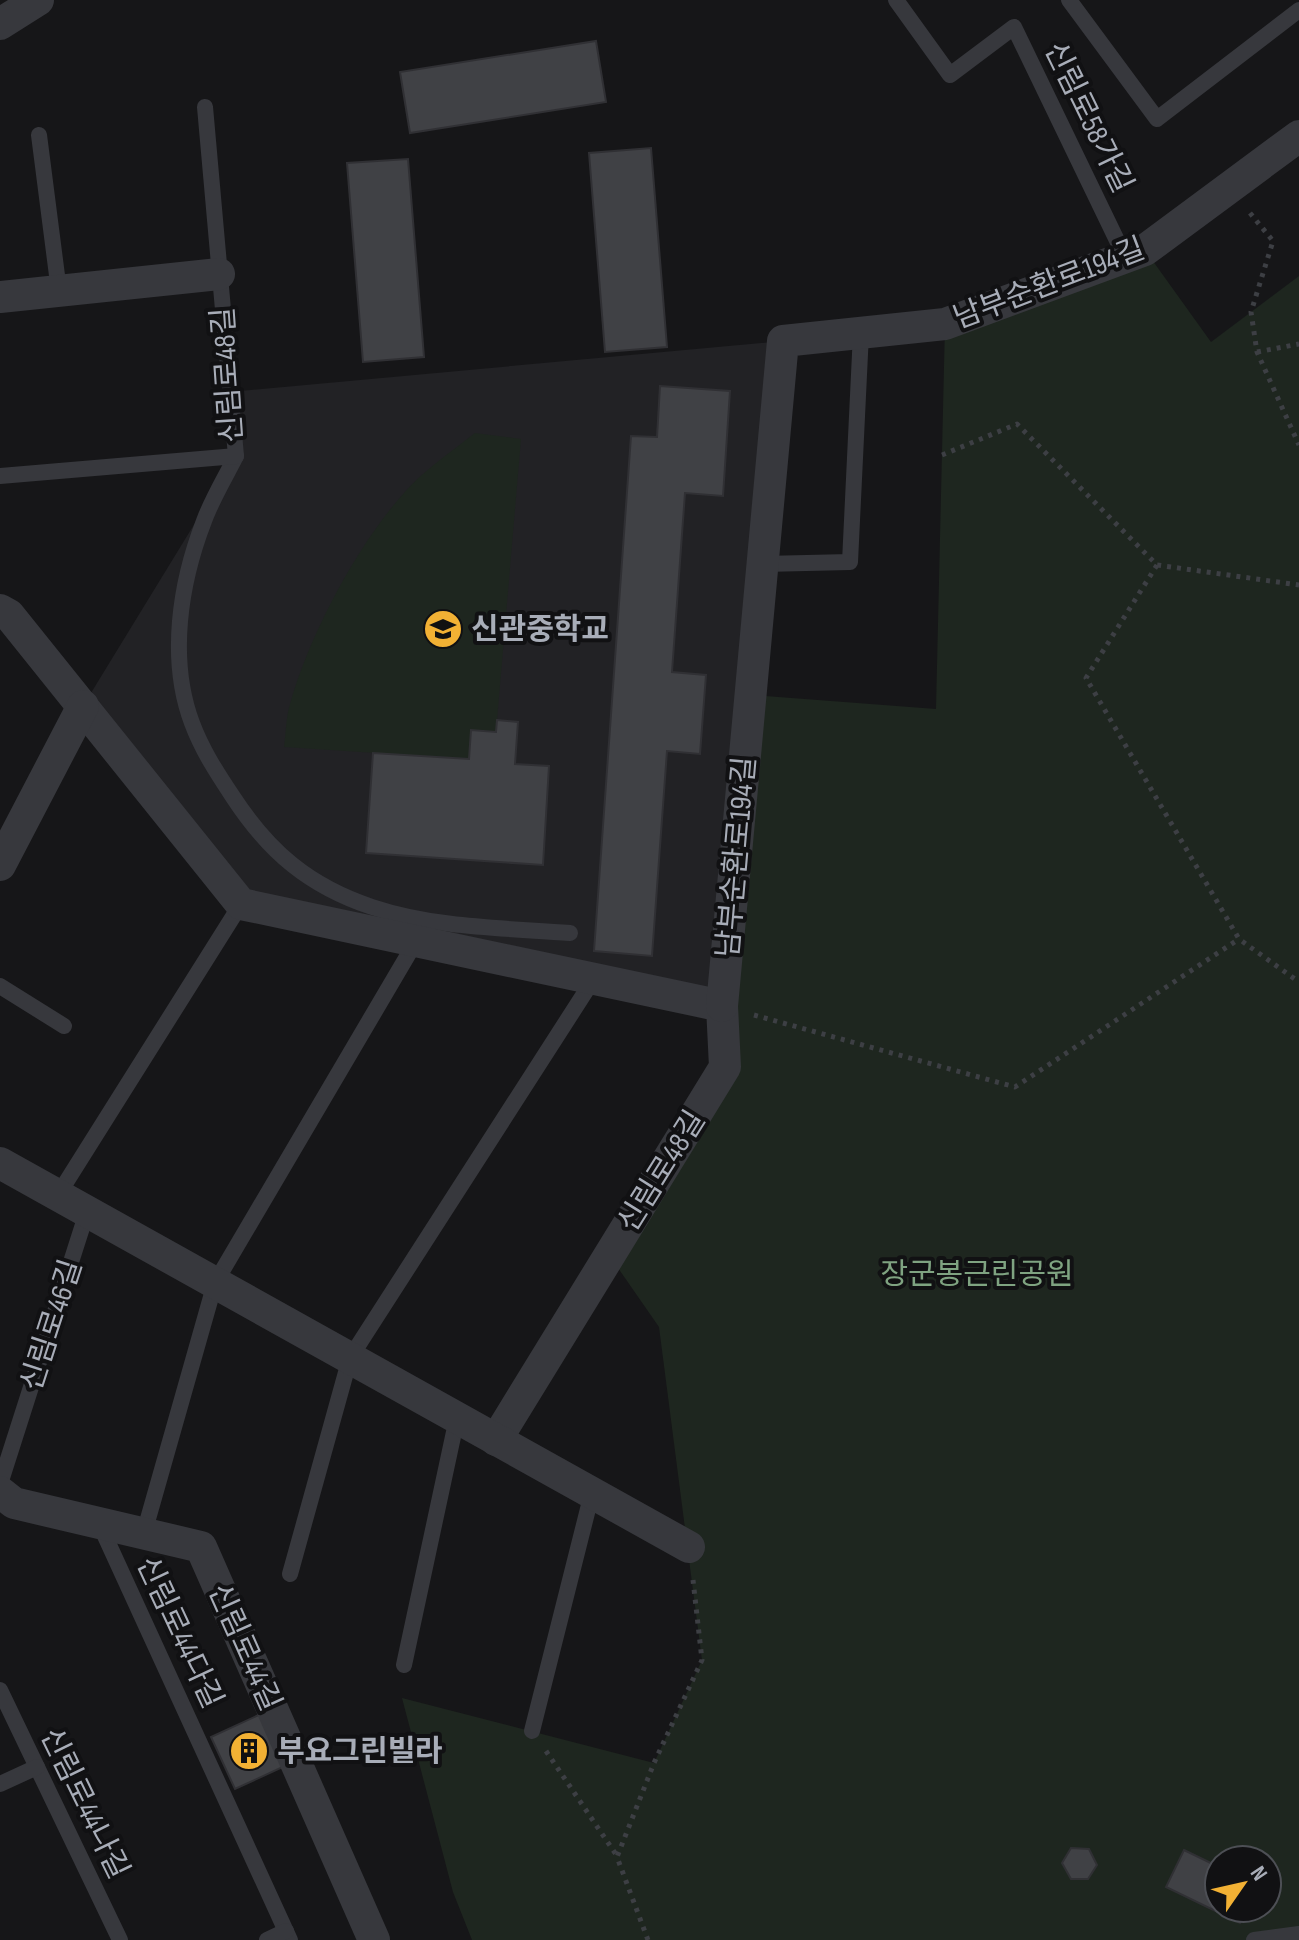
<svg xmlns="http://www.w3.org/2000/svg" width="1299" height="1940" font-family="'Sofia Sans Condensed','Noto Sans KR',sans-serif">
  <rect width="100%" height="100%" fill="#161618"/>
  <polygon fill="#222225" points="783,341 722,1006 241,904 83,706 236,456 230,392"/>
  <g fill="#1e261f" fill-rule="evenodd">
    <path d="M1145,250l66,92 88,-66v1664h-827l-19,-48 -51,-194 252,65 48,-103 -43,-333 -50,-72 116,-188 26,-372 185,14 9,-385zM1219,1860h48v48h-48z"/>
    <path d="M475,433l46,6 -25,293 -25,-2 -2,29 -185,-12c2,-14 2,-30 6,-43 19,-68 67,-159 114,-211 20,-23 47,-41 71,-60z"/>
  </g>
  <g fill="#404145" stroke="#303034" stroke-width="2">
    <polygon points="596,41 606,102 410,133 400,72"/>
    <polygon points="651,148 667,347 605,352 589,153"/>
    <polygon points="408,159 424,357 363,362 347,163"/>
    <polygon points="660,386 730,391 723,496 685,493 672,672 706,675 700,754 667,751 652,956 594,951 631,436 657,437"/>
    <polygon points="497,720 518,722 515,764 549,766 543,865 366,853 373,753 469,759 471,730 496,732"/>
    <polygon points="263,1713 287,1765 235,1789 211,1737"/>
    <polygon points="1071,1848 1089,1849 1097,1865 1088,1879 1071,1879 1062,1863"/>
    <polygon points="1184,1850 1219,1867 1219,1908 1247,1908 1240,1923 1166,1887"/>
  </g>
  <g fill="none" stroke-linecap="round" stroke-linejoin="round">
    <g stroke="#3d3f44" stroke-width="5" stroke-dasharray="4 6" stroke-linecap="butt">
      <polyline points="1250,213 1273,241 1251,312 1257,352 1299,445"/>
      <polyline points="1257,352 1299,344"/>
      <polyline points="942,455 1017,424 1157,565 1299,585"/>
      <polyline points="1157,565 1086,678 1239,939 1299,982"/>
      <polyline points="754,1015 1015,1087 1239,939"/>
      <polyline points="546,1751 617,1856"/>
      <polyline points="648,1940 617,1857 654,1763 702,1660 693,1580"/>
    </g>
    <g stroke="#37383d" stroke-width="16">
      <polyline points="896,0 950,75 1014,27 1125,257"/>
      <polyline points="1069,0 1157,119 1299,10"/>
      <polyline points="39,135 59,291"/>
      <path d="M236,456c-11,22 -24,43 -32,65 -24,62 -36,138 -12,202 10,27 25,50 41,74 36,55 76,89 139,110 63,21 133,21 198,26"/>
      <polyline points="0,476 236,456 205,107"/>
      <polyline points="763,564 850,562 861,333"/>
      <polyline points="0,986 64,1026"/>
      <polyline points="58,1195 241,904"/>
      <polyline points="0,1484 87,1212"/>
      <polyline points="99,1523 290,1940"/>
      <polyline points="144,1533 215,1283 415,943"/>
      <polyline points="290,1574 350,1358 593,980"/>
      <polyline points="404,1665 457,1418"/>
      <polyline points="0,1690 120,1940"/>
      <polyline points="532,1731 592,1493"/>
      <polyline points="0,1784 37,1767"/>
      <polyline points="267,1940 286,1931"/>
      <polyline points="1254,1940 1299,1934"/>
    </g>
    <g stroke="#37383d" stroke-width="32">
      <polyline points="0,24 38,0"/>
      <polyline points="0,297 219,274"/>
      <polyline points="0,610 9,615 241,904 722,1006 725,1067 496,1440"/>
      <polyline points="0,865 83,706"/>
      <polyline points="722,1006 783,341 945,324 1145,250 1299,136"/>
      <polyline points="0,1163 689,1547"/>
      <polyline points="0,1492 14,1503 201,1547 374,1940"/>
    </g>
  </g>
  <defs>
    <g id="school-disc" transform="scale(2)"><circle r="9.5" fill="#f2b134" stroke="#111113"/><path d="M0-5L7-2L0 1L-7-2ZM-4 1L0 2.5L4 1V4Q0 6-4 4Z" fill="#111"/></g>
    <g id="building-disc" transform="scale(2)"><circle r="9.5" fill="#f2b134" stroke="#111113"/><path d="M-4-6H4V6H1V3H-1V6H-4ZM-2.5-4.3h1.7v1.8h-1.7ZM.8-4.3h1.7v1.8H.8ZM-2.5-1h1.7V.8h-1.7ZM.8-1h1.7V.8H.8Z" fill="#111"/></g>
  </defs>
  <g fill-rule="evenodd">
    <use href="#school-disc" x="443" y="629"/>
    <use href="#building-disc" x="249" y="1751"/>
  </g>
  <g text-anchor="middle" stroke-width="8" stroke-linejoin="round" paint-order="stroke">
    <g font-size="30" fill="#a8adb8" stroke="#111113">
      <text transform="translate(1089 117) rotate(64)" y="10">신림로58가길</text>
      <text transform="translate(1049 283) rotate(-21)" y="10">남부순환로194길</text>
      <text transform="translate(227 375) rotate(-94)" y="10">신림로48길</text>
      <text transform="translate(736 857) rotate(-85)" y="10">남부순환로194길</text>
      <text transform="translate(661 1171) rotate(-58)" y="10">신림로48길</text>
      <text transform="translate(51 1325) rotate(-72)" y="10">신림로46길</text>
      <text transform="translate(180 1632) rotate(65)" y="10">신림로44다길</text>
      <text transform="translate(245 1647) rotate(66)" y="10">신림로44길</text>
      <text transform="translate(85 1803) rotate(64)" y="10">신림로44나길</text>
    </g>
    <g font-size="30" font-weight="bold" fill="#a8adb8" stroke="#111113" text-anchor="start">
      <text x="471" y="639">신관중학교</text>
      <text x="277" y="1761">부요그린빌라</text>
    </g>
    <g font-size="30" fill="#7fa381" stroke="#111113">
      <text x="977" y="1284">장군봉근린공원</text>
    </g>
  </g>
  <g transform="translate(1243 1884) rotate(56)"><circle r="38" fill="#111113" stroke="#4d4f55" stroke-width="2"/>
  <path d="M0-6L14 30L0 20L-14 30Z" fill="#f2b134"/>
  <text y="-12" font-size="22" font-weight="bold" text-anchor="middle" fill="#a8adb8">N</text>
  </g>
</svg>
